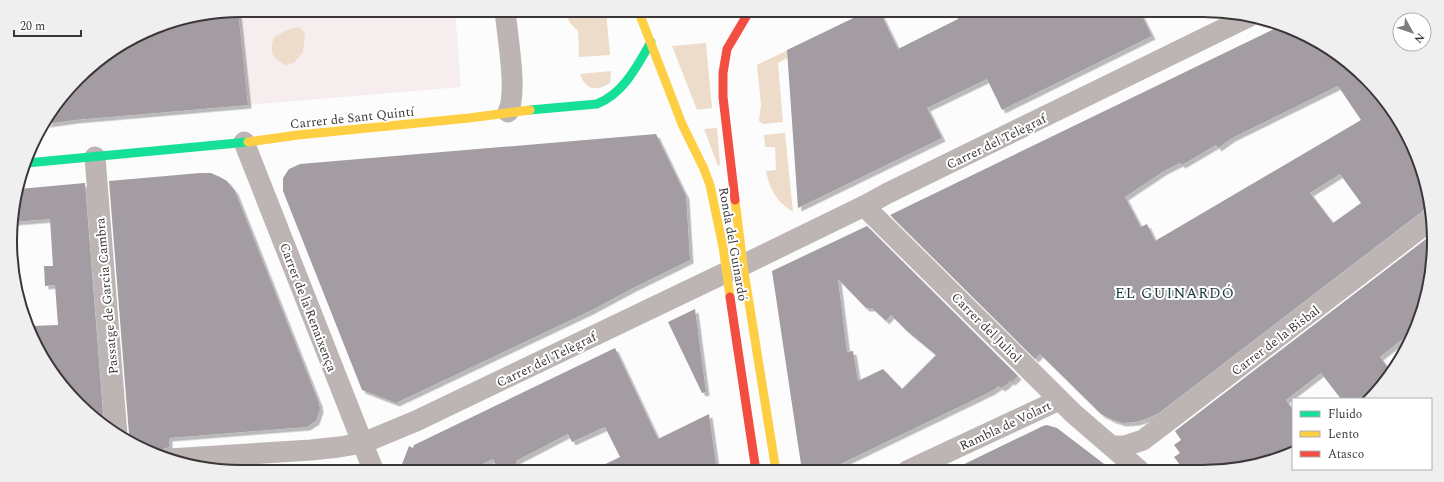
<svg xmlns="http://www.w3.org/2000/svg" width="1444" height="482" font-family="Spectral,serif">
  <defs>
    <filter id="shadow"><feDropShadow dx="3.5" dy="3.5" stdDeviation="0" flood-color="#0004"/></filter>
  </defs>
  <rect width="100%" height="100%" fill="#fdfcfc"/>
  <polygon fill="#f6edef" points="241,10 455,10 461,87 47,122 89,67 153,27"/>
  <g fill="#eddcc9">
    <polygon points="564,10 606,10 610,55 579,57 578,31 570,23"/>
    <path d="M299,27l6,6 -2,19 -9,11 -9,2c-13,-8 -16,-13 -11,-28l13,-7z"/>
    <polygon points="706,43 712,108 697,110 672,46"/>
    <polygon points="794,47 799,52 778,63 783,122 763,124 759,121 761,105 757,65"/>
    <path d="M611,71l-1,12c-13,9 -25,7 -30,-9z"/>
    <polygon points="717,128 720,165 718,166 704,129"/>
    <path d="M785,133l8,79c-17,-11 -23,-22 -27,-41l10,-1 -1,-23h-10l-1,-12z"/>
  </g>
  <g fill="#a39ca3" fill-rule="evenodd" filter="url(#shadow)">
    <polygon points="870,10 879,10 898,49 958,19 953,10 1139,10 1152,36 1002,110 987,79 927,108 942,138 798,208 787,50"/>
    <polygon points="238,11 248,105 75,120 46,124 89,67 153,28"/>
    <path d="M1280,26l63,32 19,21 -4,1 39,42 13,25 21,61 -7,2 -265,203 -13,6 -10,3 -13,1 -10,-3 -12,-6 -61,-60 -5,5 -145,-144zM1338,86l23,34 -206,121 -8,-17 -6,3 -16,-30 39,-26 16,-8 2,2 34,-20 2,3 14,-10zM1340,174l21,29 -28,20 -23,-30z"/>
    <polygon points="656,134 686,196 690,260 633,288 590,311 396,403 362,390 283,191 283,178 289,169 300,164"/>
    <polygon points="200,173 211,173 220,177 227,181 235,191 319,403 320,409 316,421 307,427 169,438 169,447 163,449 158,454 128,440 129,434 109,181"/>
    <polygon points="85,183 104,425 49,370 30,326 58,325 55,285 45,286 44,266 53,266 50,219 13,222 12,211 19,189"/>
    <path d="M867,226l151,150 -6,6 -2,-1 -5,5 -4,2 -2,-2 -7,5 -166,80h-24l-30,-200zM838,279l28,29h6l14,13 5,-6 16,16 29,24 -34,34 -19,-20 -25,12 -5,-30 -6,1z"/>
    <polygon points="1430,236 1426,301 1414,330 1380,357 1391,372 1368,399 1341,399 1321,373 1286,400 1293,410 1293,452 1233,470 1184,470 1174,457 1180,453 1174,445 1181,440 1175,431"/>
    <polygon points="695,309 706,392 702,393 668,322"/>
    <polygon points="615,348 658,439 709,414 717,471 591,471 620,457 605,427 572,442 568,434 516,461 517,463 498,471 493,459 466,472 399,472 409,446 413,448 414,445"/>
    <polygon points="1047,425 1057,428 1112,470 950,471 1043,426"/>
  </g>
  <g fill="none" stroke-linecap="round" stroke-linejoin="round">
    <g stroke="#bcb5b4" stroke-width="21">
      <path d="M505,10c2,24 13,83 3,102"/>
      <polyline points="244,142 374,472"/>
      <polyline points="95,157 117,435"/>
      <polyline points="864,206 1074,414 1139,470"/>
      <polyline points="743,265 864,206 888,193 1250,16"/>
      <polyline points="1112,446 1125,446 1143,440 1431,220"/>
      <polyline points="169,459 311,450 339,447 363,443 416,421 727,272"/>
      <polyline points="907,471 1059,400"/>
    </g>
    <g stroke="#16e098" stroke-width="9">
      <path d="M530,110l67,-6c27,-11 40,-38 54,-62"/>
      <polyline points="27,163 248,142"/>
    </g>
    <g stroke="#ffcf43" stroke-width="9">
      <polyline points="638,10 682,124 704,169 710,185 723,247 730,297"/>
      <polyline points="248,142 298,135 469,118 530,110"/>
      <polyline points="735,200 743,265 776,471"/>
    </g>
    <g stroke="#f24e42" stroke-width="9">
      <polyline points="735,200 723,97 723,73 727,49 750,10"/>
      <polyline points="730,297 756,471"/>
    </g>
  </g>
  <g text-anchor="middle" stroke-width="4" stroke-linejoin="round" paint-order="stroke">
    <g font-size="13" fill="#3c3638" stroke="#fff">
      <text transform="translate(352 117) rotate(-6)" y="5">Carrer de Sant Quintí</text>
      <text transform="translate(996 141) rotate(-26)" y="5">Carrer del Telègraf</text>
      <text transform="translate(734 244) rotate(80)" y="5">Ronda del Guinardó</text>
      <text transform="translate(106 296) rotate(-95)" y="5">Passatge de Garcia Cambra</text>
      <text transform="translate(309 307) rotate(69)" y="5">Carrer de la Renaixença</text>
      <text transform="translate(987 327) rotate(45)" y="5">Carrer del Juliol</text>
      <text transform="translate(1275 340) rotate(-37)" y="5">Carrer de la Bisbal</text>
      <text transform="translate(546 359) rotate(-26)" y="5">Carrer del Telègraf</text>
      <text transform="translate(1005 425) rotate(-25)" y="5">Rambla de Volart</text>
    </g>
    <g font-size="15" letter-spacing="1" fill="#1a3c38" stroke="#fff">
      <text x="1175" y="298">EL GUINARDÓ</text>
    </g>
  </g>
  <path d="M0 0H1444V482H0ZM241 17H1203A224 224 0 0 1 1427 241V241A224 224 0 0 1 1203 465H241A224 224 0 0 1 17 241V241A224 224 0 0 1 241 17Z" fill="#efefef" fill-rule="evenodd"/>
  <path fill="none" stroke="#3c3638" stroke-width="2" d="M241 17H1203A224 224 0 0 1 1427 241V241A224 224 0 0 1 1203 465H241A224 224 0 0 1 17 241V241A224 224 0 0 1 241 17Z"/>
  <rect x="1292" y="398" width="140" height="72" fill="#ffffff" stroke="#b1afaf"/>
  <rect x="1300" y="411" width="20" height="6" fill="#16e098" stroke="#b1afaf"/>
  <text x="1328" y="418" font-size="12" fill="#3c3638">Fluido</text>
  <rect x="1300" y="431" width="20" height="6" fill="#ffcf43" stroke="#b1afaf"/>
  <text x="1328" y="438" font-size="12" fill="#3c3638">Lento</text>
  <rect x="1300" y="451" width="20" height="6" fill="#f24e42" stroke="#b1afaf"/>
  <text x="1328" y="458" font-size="12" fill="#3c3638">Atasco</text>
  <g transform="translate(1412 32) rotate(130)"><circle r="19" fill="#ffffff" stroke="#b1afaf"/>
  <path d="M0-3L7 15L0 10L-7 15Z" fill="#807b7d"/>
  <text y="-6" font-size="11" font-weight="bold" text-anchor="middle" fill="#3c3638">N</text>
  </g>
  <path d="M14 30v6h67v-6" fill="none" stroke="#3c3638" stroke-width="2"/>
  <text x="20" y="30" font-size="12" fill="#3c3638" stroke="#ffffff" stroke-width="3" paint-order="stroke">20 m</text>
</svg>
